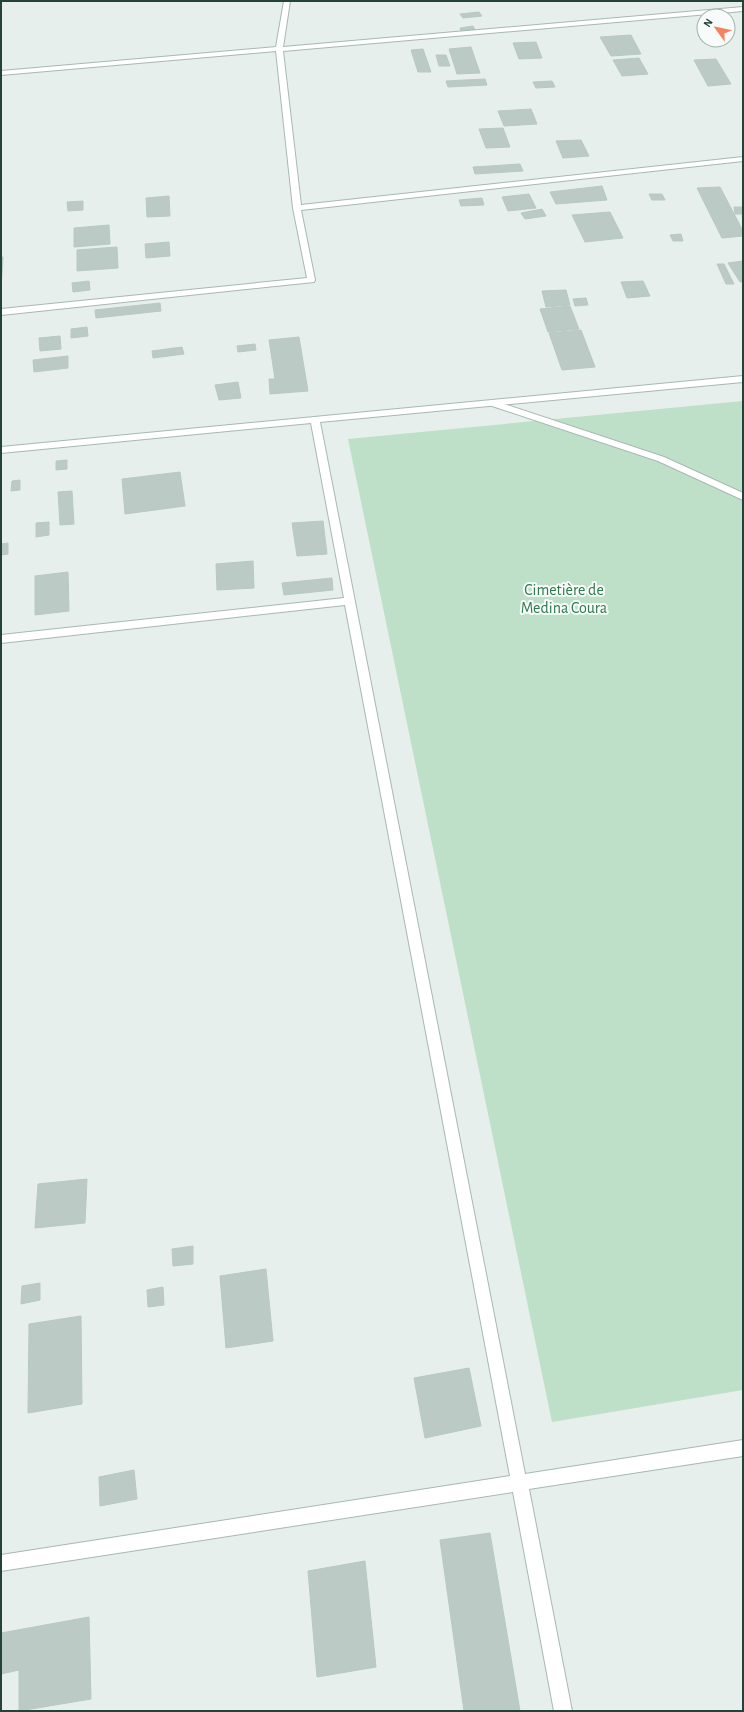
<svg xmlns="http://www.w3.org/2000/svg" width="744" height="1712" font-family="'Alegreya Sans',sans-serif">
  <rect width="100%" height="100%" fill="#e6efeb"/>
  <polygon fill="#bfe0c8" points="743,401 743,1390 552,1422 348,439"/>
  <g fill="#bbcac4" stroke="#b8c9c2">
    <polygon points="479,12 482,16 463,18 460,14"/>
    <polygon points="473,26 475,30 461,31 460,28"/>
    <polygon points="631,35 641,54 611,56 600,37"/>
    <polygon points="536,42 542,58 519,59 513,43"/>
    <polygon points="471,47 480,73 457,74 449,49"/>
    <polygon points="423,49 431,72 418,72 411,50"/>
    <polygon points="436,55 446,55 450,66 439,66"/>
    <polygon points="639,58 648,74 622,76 613,60"/>
    <polygon points="716,59 731,84 708,86 694,60"/>
    <polygon points="485,79 487,85 448,87 446,81"/>
    <polygon points="552,81 555,87 536,88 533,82"/>
    <polygon points="531,109 537,124 504,126 498,111"/>
    <polygon points="503,128 510,147 486,148 479,129"/>
    <polygon points="581,140 589,156 563,158 556,141"/>
    <polygon points="520,164 523,171 475,174 473,167"/>
    <polygon points="602,186 607,200 556,204 550,192"/>
    <polygon points="720,187 743,231 743,236 722,238 697,188"/>
    <polygon points="529,194 536,208 508,211 502,197"/>
    <polygon points="649,194 662,194 665,200 652,200"/>
    <polygon points="169,196 170,216 147,217 146,198"/>
    <polygon points="482,198 484,205 461,206 459,200"/>
    <polygon points="83,201 83,210 68,211 67,202"/>
    <polygon points="734,207 743,207 743,214 735,214"/>
    <polygon points="542,209 546,216 525,219 521,213"/>
    <polygon points="610,212 623,238 585,242 572,215"/>
    <polygon points="109,225 110,244 74,247 74,228"/>
    <polygon points="681,234 683,241 673,241 670,235"/>
    <polygon points="169,242 170,256 146,258 145,244"/>
    <polygon points="117,247 118,268 77,271 77,250"/>
    <polygon points="1,257 3,257 1,289"/>
    <polygon points="743,261 743,282 740,282 728,263"/>
    <polygon points="717,264 724,264 734,284 726,284"/>
    <polygon points="89,281 90,290 73,292 72,283"/>
    <polygon points="643,281 650,296 627,298 621,282"/>
    <polygon points="566,290 570,305 546,307 542,291"/>
    <polygon points="586,298 588,305 575,306 573,299"/>
    <polygon points="160,303 161,311 96,318 95,310"/>
    <polygon points="570,306 579,329 548,332 540,309"/>
    <polygon points="87,327 88,336 71,338 71,329"/>
    <polygon points="581,330 595,367 562,370 549,333"/>
    <polygon points="60,336 61,349 40,351 39,338"/>
    <polygon points="299,337 308,391 270,394 269,379 275,379 269,340"/>
    <polygon points="255,344 256,350 238,352 237,346"/>
    <polygon points="182,347 184,354 153,358 152,351"/>
    <polygon points="68,356 68,368 34,372 33,360"/>
    <polygon points="238,382 241,398 219,400 215,385"/>
    <polygon points="67,460 67,469 56,470 56,461"/>
    <polygon points="180,472 185,506 125,514 122,479"/>
    <polygon points="20,480 20,490 11,491 12,481"/>
    <polygon points="72,491 74,524 60,525 58,492"/>
    <polygon points="323,521 327,554 297,556 292,523"/>
    <polygon points="49,522 49,535 36,537 36,523"/>
    <polygon points="8,543 8,554 1,555 1,544"/>
    <polygon points="253,561 254,588 217,590 216,564"/>
    <polygon points="68,572 69,611 35,615 35,576"/>
    <polygon points="332,578 333,590 284,595 282,583"/>
    <polygon points="87,1179 85,1223 35,1228 38,1184"/>
    <polygon points="193,1246 193,1264 173,1266 172,1249"/>
    <polygon points="266,1269 273,1341 226,1348 220,1276"/>
    <polygon points="40,1283 40,1300 21,1304 22,1286"/>
    <polygon points="163,1287 164,1305 148,1307 147,1290"/>
    <polygon points="81,1316 82,1404 28,1413 29,1324"/>
    <polygon points="469,1368 481,1426 425,1438 414,1378"/>
    <polygon points="134,1470 137,1499 100,1506 99,1477"/>
    <polygon points="490,1533 520,1711 464,1711 440,1540"/>
    <polygon points="365,1561 376,1667 317,1677 308,1571"/>
    <polygon points="89,1617 91,1699 19,1711 19,1670 1,1674 1,1633"/>
  </g>
  <g fill="none" stroke-linecap="round" stroke-linejoin="round">
    <g stroke="#a8b8b2" stroke-width="2">
      <polygon id="service" points="492,400 664,457 743,493 743,500 658,461 489,405 487,403"/>
    </g>
    <g stroke="#a8b8b2" stroke-width="2">
      <g id="minor">
        <polygon points="284,1 290,1 283,47 743,7 743,11 283,51 301,205 743,157 743,161 301,210 315,280 314,282 1,315 1,309 307,278 293,208 276,51 1,75 1,71 276,47"/>
        <polygon points="743,376 743,382 320,422 525,1474 743,1440 743,1456 529,1489 572,1711 554,1711 513,1492 1,1571 1,1555 510,1476 345,605 1,643 1,635 344,598 311,423 1,453 1,447"/>
      </g>
    </g>
    <use href="#service" fill="#fff" fill-rule="evenodd"/>
    <use href="#minor" fill="#fff" fill-rule="evenodd"/>
  </g>
  <g text-anchor="middle" stroke-width="4" stroke-linejoin="round" paint-order="stroke">
    <g font-size="16" fill="#2d7a4b" stroke="#f7fbf9">
      <text x="564" y="595">Cimetière de<tspan x="564" dy="18">Medina Coura</tspan></text>
    </g>
  </g>
  <rect width="744" height="1712" fill="none" stroke="#24423a" stroke-width="4"/>
  <g transform="translate(716 28) rotate(303)"><circle r="19" fill="#f7fbf9" stroke="#a3b1ad"/>
  <path d="M0-3L7 15L0 10L-7 15Z" fill="#f4845f"/>
  <text y="-6" font-size="11" font-weight="bold" text-anchor="middle" fill="#24423a">N</text>
  </g>
</svg>
